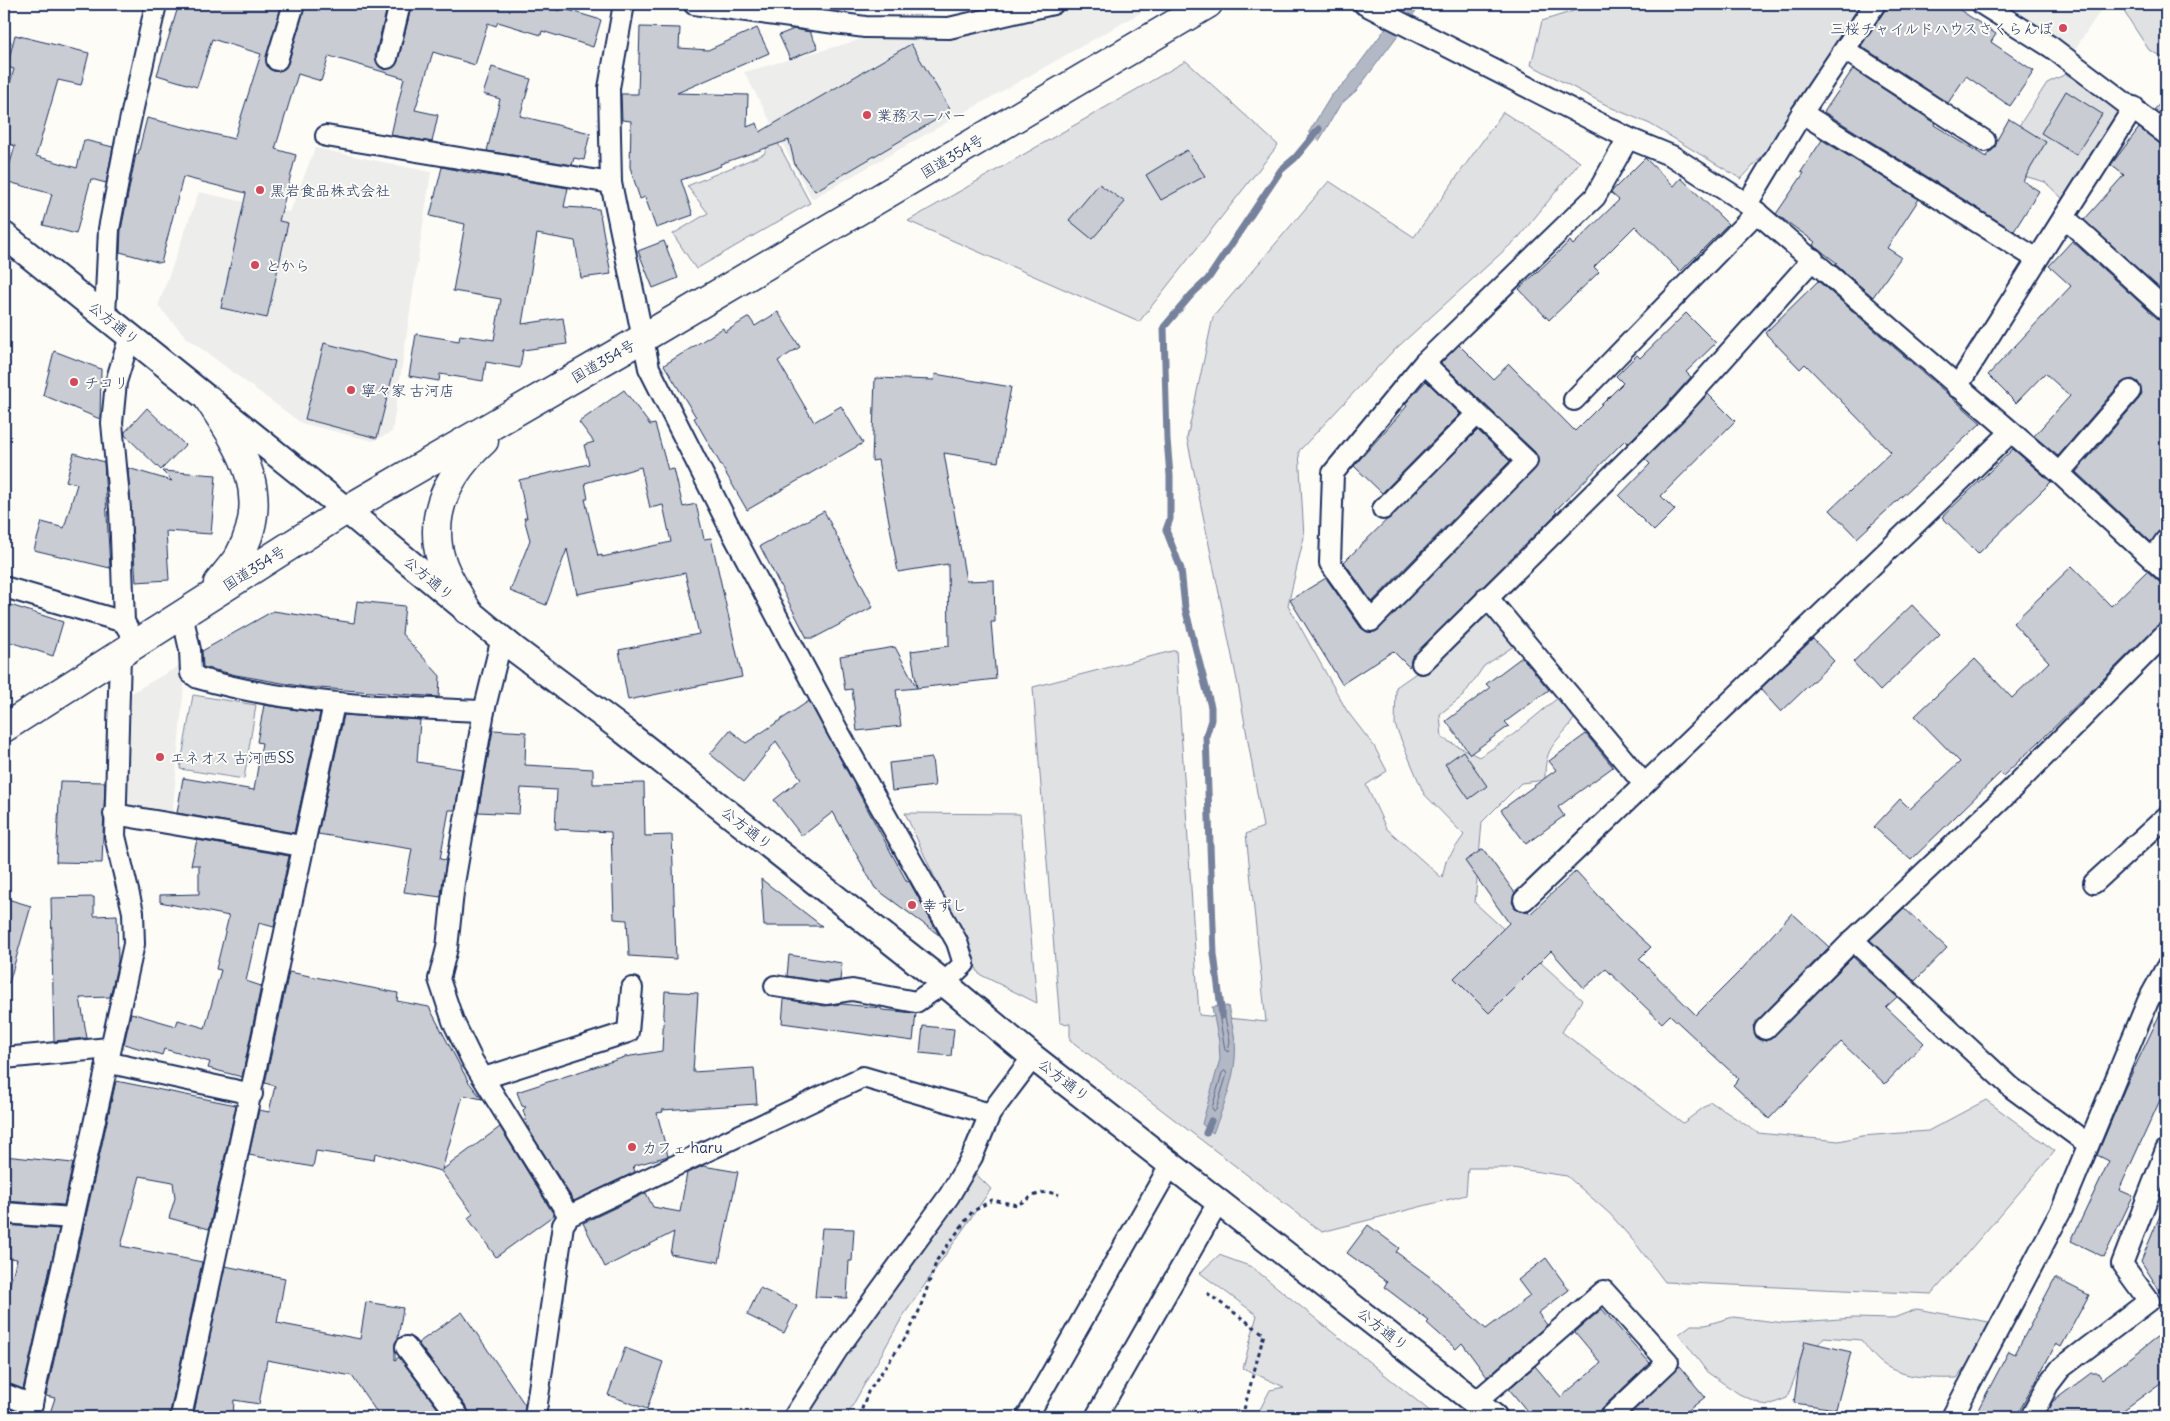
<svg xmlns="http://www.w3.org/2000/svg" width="2170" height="1421" viewBox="0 0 2170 1421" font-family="Delius,'Klee One',sans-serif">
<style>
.built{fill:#edeeec}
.green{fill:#e0e1e3;stroke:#7e88a0}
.water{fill:#b3b8c5;stroke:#76819c}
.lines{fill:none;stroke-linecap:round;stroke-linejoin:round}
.shore{stroke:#586687;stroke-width:1}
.stream{stroke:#76819c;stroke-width:7}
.building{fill:#c9ccd3;stroke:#1b2f5e;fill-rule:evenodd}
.minor-casing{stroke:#1b2f5e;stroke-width:24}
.tertiary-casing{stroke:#1b2f5e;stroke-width:29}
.trunk-casing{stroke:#1b2f5e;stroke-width:31}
.path{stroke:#1b2f5e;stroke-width:3;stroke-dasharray:4 4;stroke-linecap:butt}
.minor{stroke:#fdfcf7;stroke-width:20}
.tertiary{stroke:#fdfcf7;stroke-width:25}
.trunk{stroke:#fdfcf7;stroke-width:28}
.poi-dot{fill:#d1495b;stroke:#fdfcf7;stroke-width:2}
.labels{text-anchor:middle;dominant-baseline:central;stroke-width:4;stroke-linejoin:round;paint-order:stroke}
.poi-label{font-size:15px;fill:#1b2f5e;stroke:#fdfcf7;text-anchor:start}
.street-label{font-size:15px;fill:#1b2f5e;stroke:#fdfcf7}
</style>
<rect width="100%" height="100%" fill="#fdfcf7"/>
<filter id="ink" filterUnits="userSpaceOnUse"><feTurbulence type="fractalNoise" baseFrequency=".02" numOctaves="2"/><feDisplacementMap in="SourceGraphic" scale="10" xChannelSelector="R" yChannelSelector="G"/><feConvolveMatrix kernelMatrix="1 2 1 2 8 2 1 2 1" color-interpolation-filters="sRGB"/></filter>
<g filter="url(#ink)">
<g class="built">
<path d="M1073,4H1156L812,199L744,72L870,37L940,34Z"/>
<path d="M2000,4H2105L2073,52Z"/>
<path d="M315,148L431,172L392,432L373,441L301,423L187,338L158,306L199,192L290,212Z"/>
<path d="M186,662L172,819L115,814L126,696Z"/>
</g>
<g class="green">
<path d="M1589,4H1860L1774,143L1741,179L1650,124L1612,108L1531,65L1542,21L1589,6Z"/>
<path d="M2119,4H2166V59L2149,50Z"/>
<path d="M4,33L18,51L4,79Z"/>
<path d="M1186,61L1278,145L1139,322L908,221Z"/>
<path d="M2066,74L2123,111L2064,200L2045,182L1992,167L2047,83Z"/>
<path d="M1503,112L1580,162L1519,237L1390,354L1299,451L1304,537L1288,605L1347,711L1374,746L1387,771L1366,785L1386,828L1442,878L1446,861L1464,835L1424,794L1395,725L1396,687L1425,667L1492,612L1514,646L1484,666L1463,696L1440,714L1442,738L1479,757L1509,738L1571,687L1576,716C1559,743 1544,743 1545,780L1521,783L1482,822L1475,903L1582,1000L1562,1032L1683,1123L1711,1102L1758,1133L1839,1141L1862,1136L1928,1131L1986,1100L2055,1151L1932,1294L1665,1282L1636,1244L1610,1214L1567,1176L1512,1168H1468L1466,1195L1322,1232L1070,1040V1024L1060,1023L1033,687L1176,650L1199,1015L1266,1022L1246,834L1263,827L1239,690L1187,438L1213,317L1329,181L1414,237Z"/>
<path d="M773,134L810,203L696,269L673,234L708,213L687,186L764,154Z"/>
<path d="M193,695L256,705L244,779L180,769Z"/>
<path d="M905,813L1020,814L1037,1003L979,974Z"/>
<path d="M974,1172L991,1189L903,1316L846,1417H803Z"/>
<path d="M1219,1255L1252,1267L1437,1417H1256L1270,1390L1284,1387L1243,1368L1257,1315L1200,1273Z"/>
<path d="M1917,1309L1989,1322L1977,1352L1957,1378C1933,1379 1898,1378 1879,1361C1872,1355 1867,1347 1861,1340L1824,1337L1798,1369L1787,1398L1766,1406L1739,1394L1707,1372L1679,1334L1691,1325H1705L1733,1317L1785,1323L1854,1318L1891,1319Z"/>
</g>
<g class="water">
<path d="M1404,4H1421L1357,90L1340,105L1319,141L1309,132L1331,96L1347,80Z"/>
<path d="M1228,1006C1230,1017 1234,1030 1235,1041C1238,1072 1224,1105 1213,1133L1202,1124L1220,1059L1219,1042L1212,1007Z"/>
</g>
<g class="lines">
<g class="shore">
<path d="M1221,1011L1224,1013L1230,1041L1228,1052L1225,1050L1219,1014Z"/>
<path d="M1225,1071L1227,1074L1216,1110L1214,1111L1212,1108L1222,1073Z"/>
</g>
<g class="stream">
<path d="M1222,1016L1214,954L1206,736L1211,720V707L1185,608L1181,569L1166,530L1170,519V476L1167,439L1164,327L1192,294L1208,279L1281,170L1295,158L1319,129"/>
<path d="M1206,1133L1211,1121"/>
</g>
</g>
<g class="building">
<path d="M179,4H282L266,57L268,68L274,71H280L288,64L306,4H388L375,56L379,66L385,70L395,66L398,61L412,4H535L560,11L561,8L601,20L593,47L542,31L541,35L498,22L496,26L488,23L475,65L433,52L415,110L438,115L432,142L391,135L404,78L329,56L321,81L298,74L275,149L296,155L279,221L288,223L267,318L221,308L246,193L183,177L161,263L120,252L121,230L136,154H138L147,118L234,139L261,54L212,39L197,87L157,75Z"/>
<path d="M1889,4H1951L1996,34L1991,42L2034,71L2010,106L1966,76L1948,103L1861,46Z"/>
<path d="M640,27L680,28L679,48L708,50L757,28L769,53L677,93L748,95L747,127L757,123L760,132L911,44L951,111L815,191L795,165L789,140L720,164L721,166L681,180L693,215L656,228L645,197L640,199L630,167L631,121L622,120L621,94H638Z"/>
<path d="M794,29L810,32L818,48L790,59L779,35Z"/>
<path d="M15,35L89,53L81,85L58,80L36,156L77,168L84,140L113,147L106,183L91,179L76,234L43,225L52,194L5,181L15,146L4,142V104L14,69L7,67Z"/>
<path d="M492,67L531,79L520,116L590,133L584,160L574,158L572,165L487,151L500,99L483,94Z"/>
<path d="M1853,69L1935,123L1934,125L1986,157L1995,147L1997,140L2009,119L2046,142L2023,181L2039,191L2014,231L1824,112Z"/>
<path d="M2066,91L2102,114L2076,155L2041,133Z"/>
<path d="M2166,97V119L2154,110Z"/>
<path d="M2139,128L2159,143L2166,146V289L2164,292L2084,220L2124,175L2111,165Z"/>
<path d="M1822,140L1919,199L1887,248L1901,257L1873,297L1835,264L1837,263L1813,245L1815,242L1776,214L1804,173L1801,172Z"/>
<path d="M1187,150L1205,176L1161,200L1146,175Z"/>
<path d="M1645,158L1674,186L1681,178L1728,224L1680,272L1635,226L1594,267L1599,272L1549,320L1519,289L1570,241L1573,245L1619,200L1611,193L1613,190Z"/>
<path d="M442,167L481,175V174L568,188L564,207L599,209L611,274L581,278L575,241L537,234L522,324L563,318L567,344L523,350L520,368L486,362L483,381L440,374L439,381L409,376L416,334L459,341L460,335L494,340L501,299L453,291L465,224L430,216Z"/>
<path d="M1099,184L1125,202L1092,239L1069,220Z"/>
<path d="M664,241L678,278L653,288L638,251Z"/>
<path d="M2072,241L2158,319L2166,322V528L2160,530L2151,542L2076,472L2139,399L2142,393L2138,382L2132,379L2121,383L2058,456L2034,436L2070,396L2045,373L2016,403L1988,375L2071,286L2049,266Z"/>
<path d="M1818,281L1981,423L1857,538L1830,510L1891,452L1805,364L1800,369L1765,333Z"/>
<path d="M778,312L800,347L778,361L814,422L841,406L863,443L747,510L694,418L696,417L664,365L723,328L725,332L749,317L755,326Z"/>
<path d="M1686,313L1716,343L1686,372L1691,377L1665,406L1628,443L1625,440L1555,511L1557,513L1414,655L1409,667L1393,651L1342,684L1290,600L1326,578L1361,628L1367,632H1374L1538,464L1535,452L1441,363L1459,345L1493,379L1509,364L1575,431L1623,383L1616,376L1637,355L1640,358Z"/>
<path d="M324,343L396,362L377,438L305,419Z"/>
<path d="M54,351L101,369L100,419L43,395Z"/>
<path d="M935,374L1011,387L998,462L944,453L966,581L994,580L995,622H991L996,679L917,688L911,651L949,646L948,564L898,572L878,460L872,461L875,378L934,380Z"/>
<path d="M1426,381L1460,414L1382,493L1354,466L1407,406L1405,404Z"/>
<path d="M624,390L650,425L655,424L668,470L674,469L683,507L696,504L704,539L711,538L742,677L628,700L619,650L699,634L685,573L577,594L567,549L546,605L510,591L530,540L524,518H527L519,480L589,464L584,445L594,442L579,422ZM641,467L650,508L663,505L671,542L602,557V555L598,556L585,499H588L585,483Z"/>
<path d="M1708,394L1735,421L1661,496L1675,510L1654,531L1619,496L1650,464L1645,459Z"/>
<path d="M147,408L185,445L161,470L125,435V432Z"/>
<path d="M1478,430L1510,461L1372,602L1344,562Z"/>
<path d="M2013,449L2051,482L1978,554L1942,517Z"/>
<path d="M74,453L104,462L110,568L34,550L42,522L64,528L77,484L66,481Z"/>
<path d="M128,468L172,481L162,471L216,475L211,534L166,531L169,580L136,582Z"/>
<path d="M824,511L873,607L814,638H807L760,546Z"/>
<path d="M2072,566L2111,606L2147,571L2158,581L2166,584V621L2158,625L2039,742L2003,776L2000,773L1911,860L1874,827L1900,799L1910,809L1960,762L1915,716L1975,659L2012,698L2049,662L2013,623Z"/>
<path d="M357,601L405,606L402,634L440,676L439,697L305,687L236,675L203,667L202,651L273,611L354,623Z"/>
<path d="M4,603L63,622L53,656L4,640Z"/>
<path d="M1912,605L1940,634L1880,691L1853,662Z"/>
<path d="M1813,639L1834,661L1781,712L1760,689Z"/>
<path d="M895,647L917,688L896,690L901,726L857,731L852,689L845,690L840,656Z"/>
<path d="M1522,657L1549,690L1505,722L1509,726L1470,754L1446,721L1490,688L1486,684Z"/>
<path d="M809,701L907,882L909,881L939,935L875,888L833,812L802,836L774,800L801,779L776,741L744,782L710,754L730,730L746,743Z"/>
<path d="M264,705L320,713L294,833L177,813L183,778L254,790L262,743L257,742Z"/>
<path d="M344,715L420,720L417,762L462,769L455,810H449L440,859L446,860L441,897L404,892L412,849L318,834Z"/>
<path d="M493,730L526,732L525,765L593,769V784L644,783L645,836L672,835L676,959L629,956L627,920L614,919L611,832L555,829L557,790L521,788L519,814L478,812Z"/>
<path d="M1586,734L1613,767L1558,807L1564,816L1526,844L1501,810L1556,770L1549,761Z"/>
<path d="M1463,751L1487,786L1469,799L1445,764Z"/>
<path d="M932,758L935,786L892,791L889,763Z"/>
<path d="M60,781L105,782L102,863L56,862Z"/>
<path d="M197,840L289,856L274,927L259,923L246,981L261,986L242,1077L208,1068L210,1062L164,1049L162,1055L124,1044L131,1013L176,1026L178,1020L205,1028L221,970L216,969L229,916L160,902V895L199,894V865H191Z"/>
<path d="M1483,849L1515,893L1512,902L1515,908L1521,911H1528L1530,914L1576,871L1620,919L1651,947L1639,959L1696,1015L1742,969L1792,913L1829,947L1757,1021L1753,1026L1756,1037L1762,1041L1773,1037L1853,957L1897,997L1886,1007L1924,1043L1885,1084L1841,1042L1769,1119L1733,1085L1739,1079L1670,1015L1662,1023L1606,969L1584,988L1551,951L1489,1013L1454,978L1509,923L1465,861Z"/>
<path d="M761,879L822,926H764Z"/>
<path d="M94,897V916L117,915L118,961L110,997L80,998L87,1038L54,1041L51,898Z"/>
<path d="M4,898L31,906L9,983L4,982Z"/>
<path d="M1904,908L1947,948L1915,981L1870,940Z"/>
<path d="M789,955L842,963L840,980L827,982L787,976Z"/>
<path d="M289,972L398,993L397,1001L429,1007L468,1081L482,1099L463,1095L442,1170L500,1127L554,1215L496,1257L468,1218L473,1214L441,1171L375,1153L374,1160L316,1151L313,1167L249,1155L259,1110L269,1112L275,1086L265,1083Z"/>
<path d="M665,991L698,993L693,1072L754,1068L757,1104L662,1110L663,1112L657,1113L668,1156L633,1166L635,1172L574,1201L529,1130L523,1110L526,1107L522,1106L517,1092L625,1057L662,1051Z"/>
<path d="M784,999L825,1006L842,1004L881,1008L882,1010L916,1013L913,1041L782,1023Z"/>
<path d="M2166,1001V1087L2119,1190L2133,1196L2104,1257L2071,1241L2109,1161L2097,1155L2125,1088Z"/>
<path d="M923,1026L954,1029L951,1056L920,1053Z"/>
<path d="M116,1081L236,1105L209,1229L169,1218L175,1198L173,1182L140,1176L121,1246L202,1262L169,1417H67L50,1413L55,1398L46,1396Z"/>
<path d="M4,1156L73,1163L64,1205L4,1201Z"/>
<path d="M703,1166L738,1172L719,1262L670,1254L674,1232L605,1267L583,1223L646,1193L653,1207L680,1212L687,1173Z"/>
<path d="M2166,1201V1301L2141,1261Z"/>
<path d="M4,1225L59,1229L23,1389L4,1382V1305L17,1259L4,1257Z"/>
<path d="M1368,1225L1399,1248L1396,1252L1430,1277L1486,1329L1530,1296L1518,1280L1546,1258L1569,1290L1538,1313L1547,1325L1487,1377L1462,1343L1456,1349L1427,1323L1429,1321L1384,1287L1387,1282L1347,1253Z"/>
<path d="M822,1228L854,1229L852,1261H849L847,1298L815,1297Z"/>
<path d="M225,1266L285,1278L277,1323L360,1339L366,1302L403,1308L398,1338L395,1343V1360L399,1357L444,1417H380L352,1376L267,1360L259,1404L234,1400L233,1417H193Z"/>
<path d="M2055,1278L2089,1295L2061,1347L2056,1344L2016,1417H1974L2009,1351L2015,1354Z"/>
<path d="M760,1288L797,1306L784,1333L747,1315Z"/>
<path d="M1602,1309L1650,1363L1602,1408L1598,1417H1532L1509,1389L1535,1366L1561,1397L1601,1363L1575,1332Z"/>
<path d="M462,1312L525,1405L523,1417H471L468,1410L418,1343Z"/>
<path d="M2166,1331V1379L2114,1417H2044L2052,1402L2091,1373H2098L2102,1379Z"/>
<path d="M1805,1341L1851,1352L1836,1409L1794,1403L1799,1366Z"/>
<path d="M625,1348L663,1362L647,1409L608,1395Z"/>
<path d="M1679,1366L1705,1397L1680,1417H1627Z"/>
</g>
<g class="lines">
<defs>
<g id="minor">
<path d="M624,4L609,88L611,183L649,368L732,532L838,731L957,942L964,964L944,983L916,1002L852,990L827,994L775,986"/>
<path d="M694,4L865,27L949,28L1053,4"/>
<path d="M1364,4L1628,138L1672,156L1747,204L2059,473L2166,572"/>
<path d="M1982,4L2051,47L2166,134"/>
<path d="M1845,50L1985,141"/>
<path d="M387,58L400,4"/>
<path d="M277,60L294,4"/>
<path d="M2134,107L2064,217L2166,310"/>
<path d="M1802,113L2037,259"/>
<path d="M326,136L611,183"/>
<path d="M1747,204L1802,113L1875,4"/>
<path d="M105,316L109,229L127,135L156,4"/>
<path d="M130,336L116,382L112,423L120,509L124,622L136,643"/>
<path d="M1424,363L1527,461L1371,621L1330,563L1333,473L1424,363L1595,197L1628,138"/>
<path d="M1957,387L2064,217"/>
<path d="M1574,400L1757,212"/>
<path d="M2059,473L2130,391"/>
<path d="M1383,509L1477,414"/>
<path d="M2153,559L2166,540"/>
<path d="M4,587L124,622"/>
<path d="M1487,597L1644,784"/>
<path d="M182,614L190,650L191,673L198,678C291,705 387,707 484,711"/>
<path d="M502,638L484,711L454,883L447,948L439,979L453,1021L472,1060L569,1216"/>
<path d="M1422,663L1674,414L1813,259"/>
<path d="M114,814L302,846"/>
<path d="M2094,883L2166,817"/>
<path d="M1524,900L2010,433"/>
<path d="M1765,1029L1853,940"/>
<path d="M4,1058L109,1048"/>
<path d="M106,1062L252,1094"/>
<path d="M484,1078L628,1032L632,988"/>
<path d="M2088,1144L2012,1088L1853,940L2000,801L2166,633"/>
<path d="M4,1213L73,1218"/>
<path d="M406,1347L459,1417"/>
<path d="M4,1394L32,1405"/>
<path d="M1476,1402L1604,1291L1668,1362L1610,1417"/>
<path d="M29,1417L134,944L133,912L115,836L120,655"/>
<path d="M181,1417L334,704"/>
<path d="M535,1417L563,1225L569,1216L863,1077L990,1114"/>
<path d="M794,1417L837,1350L949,1196L972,1157L990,1114L1033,1057"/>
<path d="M1027,1417L1171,1164"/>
<path d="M1096,1417L1219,1201"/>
<path d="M1952,1417L2062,1209L2148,1001L2166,968"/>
<path d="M2031,1417L2048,1385L2061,1368L2149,1301L2122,1264L2166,1150"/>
</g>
<path id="tertiary" d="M4,235L346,510L513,648L624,731L944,983L1033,1057L1494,1417"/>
<g id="trunk">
<path d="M209,400C242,450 273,495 239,556C233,565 225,574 218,583"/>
<path d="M467,610C456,590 441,569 438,546C432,504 454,468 484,441"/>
<path d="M4,728L346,510L643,338L1208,4"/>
</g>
</defs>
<use href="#minor" class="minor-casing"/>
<use href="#tertiary" class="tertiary-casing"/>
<use href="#trunk" class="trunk-casing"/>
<g class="path">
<path d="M1207,1293L1264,1334L1242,1417"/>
<path d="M859,1417L868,1392L908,1334L919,1311L937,1260L972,1212L992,1200L1017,1205C1032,1197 1042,1188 1059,1195"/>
</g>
<use href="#minor" class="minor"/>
<use href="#tertiary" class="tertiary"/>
<use href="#trunk" class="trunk"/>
</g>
</g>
<g class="poi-dot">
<circle cx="2063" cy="28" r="5"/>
<circle cx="867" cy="115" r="5"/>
<circle cx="260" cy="190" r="5"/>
<circle cx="255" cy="265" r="5"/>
<circle cx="74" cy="382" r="5"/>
<circle cx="351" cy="390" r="5"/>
<circle cx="160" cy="757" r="5"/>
<circle cx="912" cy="905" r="5"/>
<circle cx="632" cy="1147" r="5"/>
</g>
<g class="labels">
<g class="poi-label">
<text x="2053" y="28" text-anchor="end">三桜チャイルドハウスさくらんぼ</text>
<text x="877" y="115">業務スーパー</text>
<text x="270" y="190">黒岩食品株式会社</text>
<text x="265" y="265">とから</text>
<text x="84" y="382">チコリ</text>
<text x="361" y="390">寧々家 古河店</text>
<text x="170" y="757">エネオス 古河西SS</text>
<text x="922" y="905">幸ずし</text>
<text x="642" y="1147">カフェ haru</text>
</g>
<g class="street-label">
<text transform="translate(952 156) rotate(-31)">国道354号</text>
<text transform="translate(114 323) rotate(39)">公方通り</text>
<text transform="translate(603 361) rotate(-30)">国道354号</text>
<text transform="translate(254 568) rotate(-32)">国道354号</text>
<text transform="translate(429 578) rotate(40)">公方通り</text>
<text transform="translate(747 828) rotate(38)">公方通り</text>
<text transform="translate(1064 1080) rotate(38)">公方通り</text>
<text transform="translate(1383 1329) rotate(38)">公方通り</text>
</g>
</g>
<rect width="2170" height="1421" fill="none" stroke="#fdfcf7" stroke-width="20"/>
<rect x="10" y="10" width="2150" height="1401" fill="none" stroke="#1b2f5e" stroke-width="2" filter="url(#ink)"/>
</svg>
